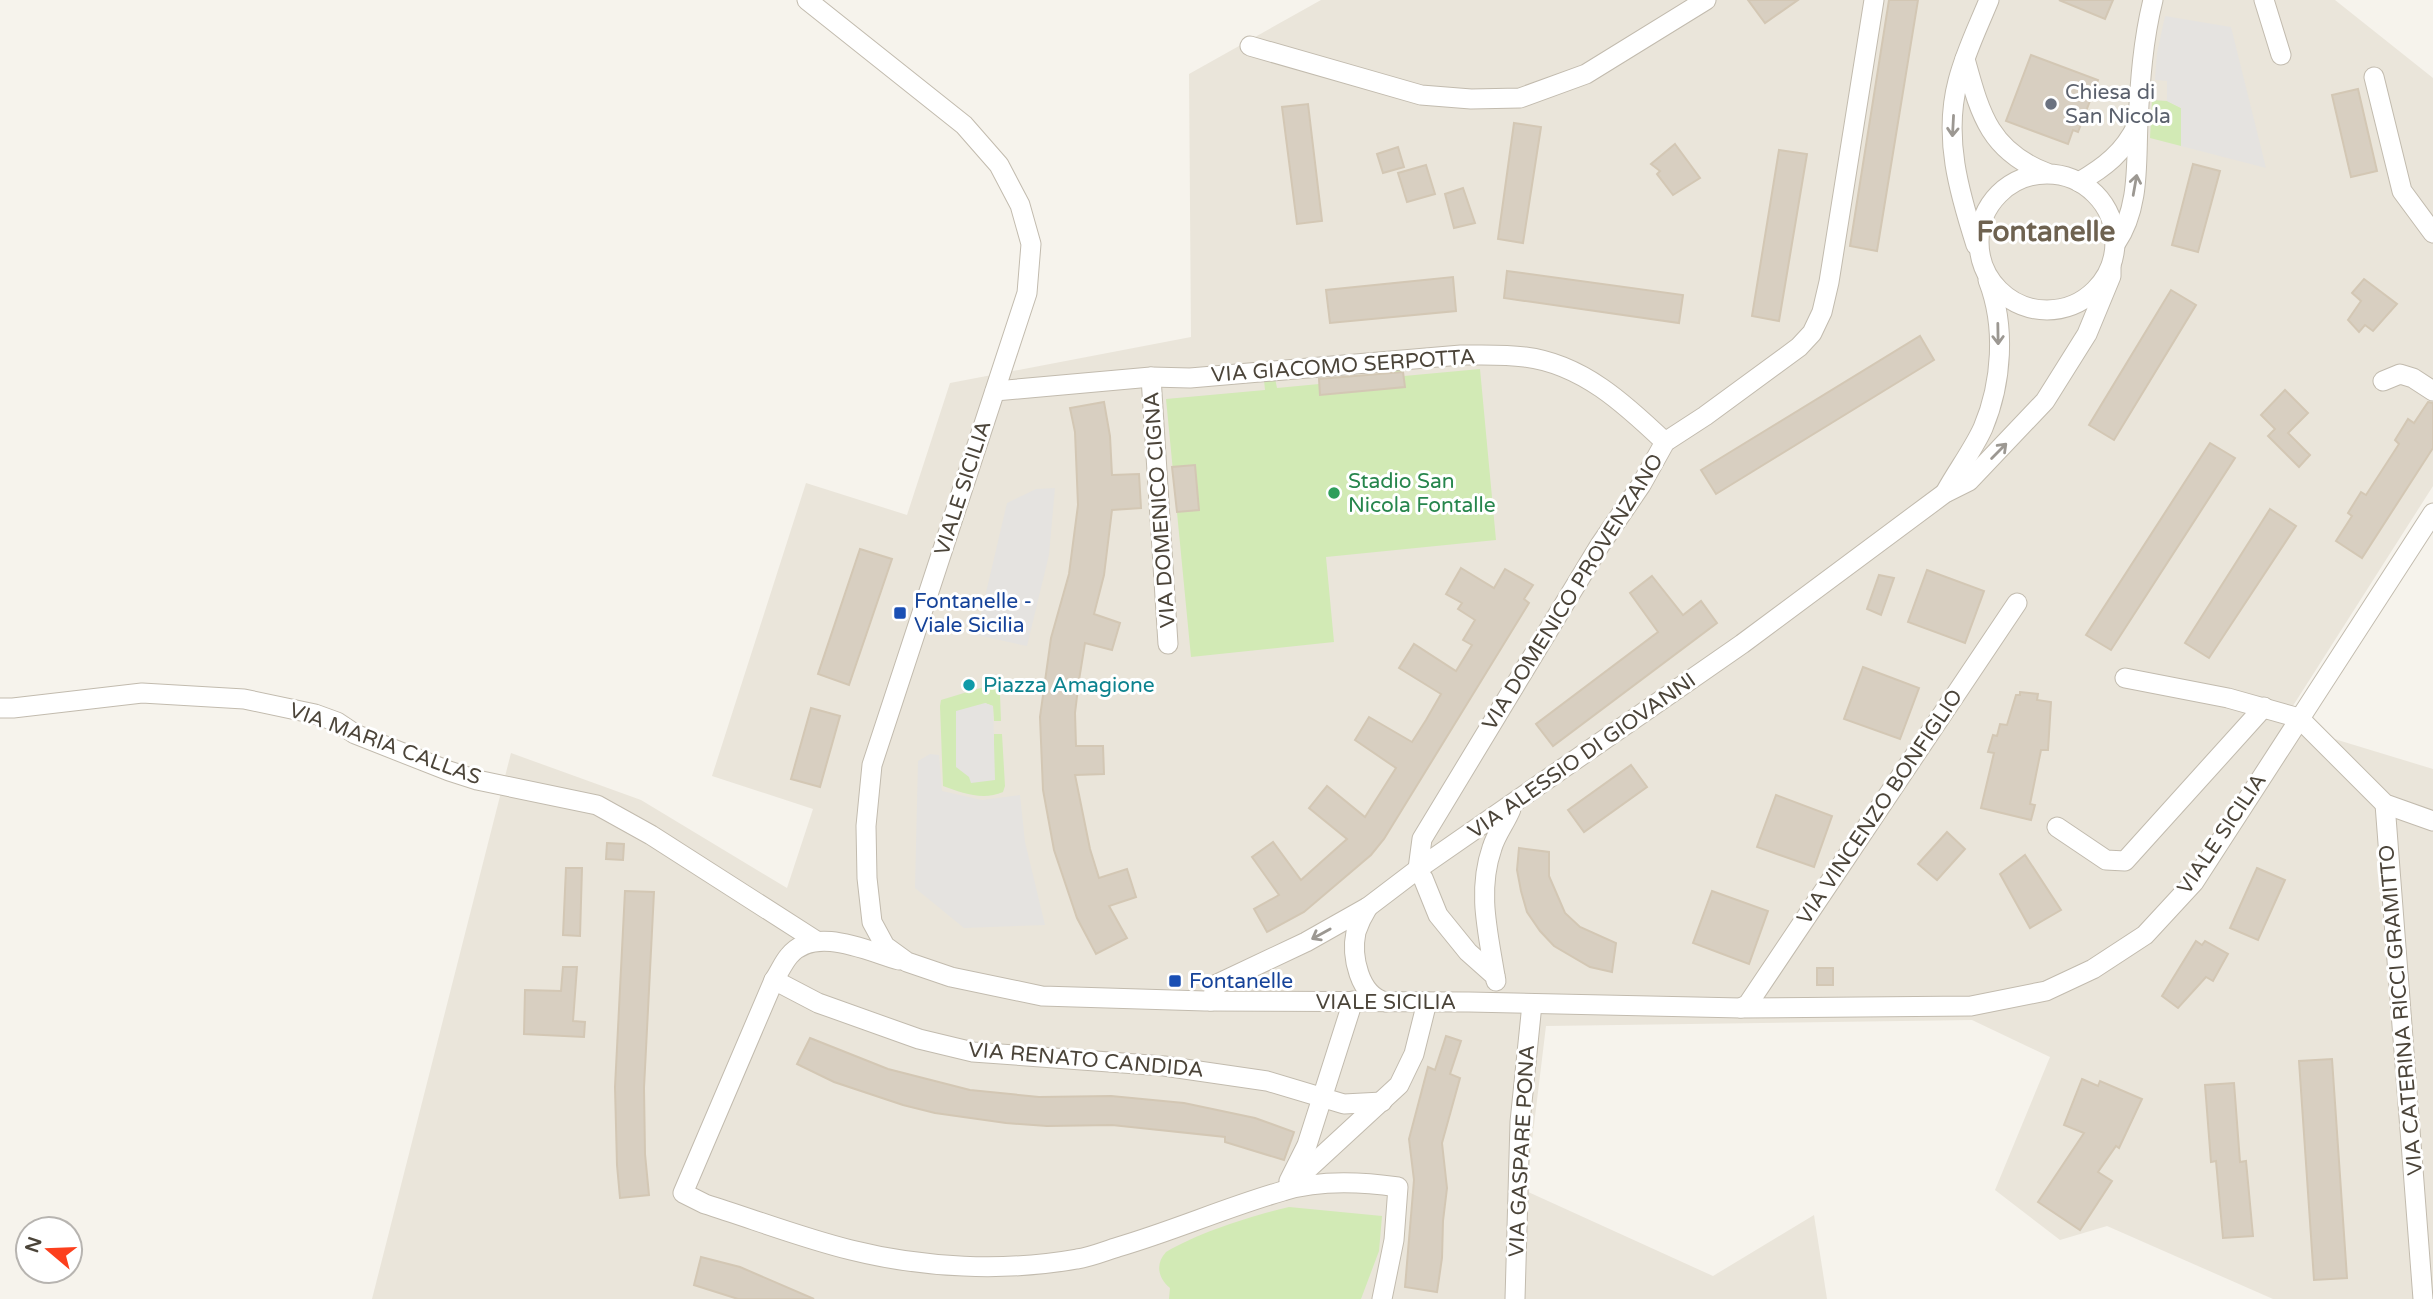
<svg xmlns="http://www.w3.org/2000/svg" width="2433" height="1299" viewBox="0 0 2433 1299" font-family="'Varela Round',sans-serif">
<style>
.residential{fill:#eae5da}
.green{fill:#d2eab5}
.parking{fill:#e5e3e0}
.building{fill:#d8cfc1;stroke:#d3c7b4;stroke-width:2}
.lines{fill:none;stroke-linecap:round;stroke-linejoin:round}
.minor-casing{stroke:#c2bbae;stroke-width:21}
.minor{stroke:#fff;stroke-width:19}
.oneway{stroke:#9c9892}
.worship-dot{fill:#6b7280;stroke:#fff;stroke-width:2.5}
.leisure-dot{fill:#2e9e5b;stroke:#fff;stroke-width:2.5}
.transit-dot{fill:#1a4fb4;stroke:#fff;stroke-width:2.5}
.culture-dot{fill:#0f9aa8;stroke:#fff;stroke-width:2.5}
.labels{text-anchor:middle;dominant-baseline:central;stroke-width:6;stroke-linejoin:round;paint-order:stroke}
.worship-label{font-size:21px;fill:#5b616d;stroke:#fff;text-anchor:start}
.street-label{font-size:21px;fill:#4b4439;stroke:#fff}
.leisure-label{font-size:21px;fill:#27864d;stroke:#fff;text-anchor:start}
.transit-label{font-size:21px;fill:#164399;stroke:#fff;text-anchor:start}
.culture-label{font-size:21px;fill:#0d838f;stroke:#fff;text-anchor:start}
.district-label{font-size:28px;font-weight:bold;fill:#6e6250;stroke:#fff}
</style>
<rect width="100%" height="100%" fill="#f6f3ec"/>
<path class="residential" d="M1321,0H2335L2433,78V486L2282,723L2433,769V1299H2273L2107,1226L2060,1240L1995,1190L2050,1057L1972,1020L1546,1026L1526,1191L1713,1276L1814,1215L1827,1299H372L511,753L641,800L787,888L813,809L712,776L806,483L907,515L950,383L1191,337L1189,74Z"/>
<g class="green">
<path d="M2152,100L2167,101L2181,108V146L2150,138Z"/>
<path d="M1402,366L1404,376L1480,369L1496,540L1326,557L1334,642L1191,657L1166,399L1265,390L1264,380L1275,378L1277,388L1393,377L1391,367Z"/>
<path d="M987,686L996,687L1000,694L1001,721H994L993,706L985,703L994,780V734H1002L1005,786L1003,792C983,801 962,793 943,786L940,706L941,700Z"/>
<path d="M1289,1207L1382,1216L1379,1251L1361,1299H1169L1170,1288C1158,1278 1155,1264 1166,1252C1200,1232 1251,1216 1289,1207Z"/>
</g>
<g class="parking">
<path d="M2165,16L2231,27L2266,168L2181,146V108L2167,101V81L2155,80L2157,53Z"/>
<path d="M1055,488L1049,555L1027,646L976,635L1007,503L1036,489Z"/>
<path d="M985,703L993,706L995,780L971,783L969,777L956,767V711Z"/>
<path d="M930,754L939,755L942,791L982,800L1020,795L1025,842L1045,925L964,928L915,888L918,761Z"/>
</g>
<g class="building">
<path d="M1748,0H1798L1765,23Z"/>
<path d="M1889,0H1918L1877,251L1850,246Z"/>
<path d="M2059,0H2113L2105,19Z"/>
<path d="M2031,55L2098,80L2078,132L2073,130L2068,144L2006,121Z"/>
<path d="M2358,89L2377,171L2351,177L2332,95Z"/>
<path d="M1308,104L1322,221L1297,224L1282,107Z"/>
<path d="M1514,123L1541,127L1523,243L1498,239Z"/>
<path d="M1675,144L1700,178L1673,195L1657,174L1660,171L1651,164Z"/>
<path d="M1398,147L1404,167L1383,173L1377,154Z"/>
<path d="M1779,150L1807,154L1779,321L1752,316Z"/>
<path d="M2193,164L2220,171L2198,252L2172,245Z"/>
<path d="M1426,165L1435,194L1407,202L1398,173Z"/>
<path d="M1463,188L1475,223L1454,228L1445,194Z"/>
<path d="M1507,271L1683,295L1679,323L1504,298Z"/>
<path d="M1453,277L1456,311L1330,323L1326,290Z"/>
<path d="M2364,279L2397,304L2373,331L2365,325L2359,332L2348,320L2361,301L2352,293Z"/>
<path d="M2171,290L2196,305L2114,440L2089,425Z"/>
<path d="M1920,336L1934,360L1716,494L1701,470Z"/>
<path d="M1403,372L1405,387L1320,395L1319,379Z"/>
<path d="M2285,390L2308,413L2288,433L2310,455L2299,467L2268,436L2275,429L2261,415Z"/>
<path d="M1104,402L1110,436L1112,475L1139,474L1141,508L1112,510L1104,575L1094,614L1120,623L1112,650L1085,643L1079,680L1075,713L1076,746H1103L1104,774L1075,775L1090,849L1099,878L1127,869L1136,897L1109,906L1127,938L1096,954L1077,918L1054,850L1043,790L1040,717L1051,638L1069,574L1078,505L1075,432L1070,408Z"/>
<path d="M2428,402L2433,403V448L2362,558L2336,541L2352,516L2348,513L2361,492L2366,495L2399,444L2395,440L2408,419L2414,423Z"/>
<path d="M2210,443L2235,458L2111,650L2086,635Z"/>
<path d="M1195,465L1199,510L1177,512L1172,467Z"/>
<path d="M2270,509L2296,526L2209,658L2185,643Z"/>
<path d="M860,549L892,559L849,685L818,674Z"/>
<path d="M1461,568L1494,588L1505,569L1533,585L1524,599L1529,603L1384,839L1371,855L1304,912L1267,932L1254,909L1279,895L1252,857L1273,842L1301,880L1347,839L1309,808L1327,786L1365,817L1396,768L1355,740L1369,717L1412,742L1426,720L1441,694L1399,668L1414,644L1456,671L1472,645L1463,640L1475,620L1458,609L1462,603L1446,594Z"/>
<path d="M1927,570L1984,591L1965,643L1908,622Z"/>
<path d="M1879,575L1894,578L1881,615L1867,609Z"/>
<path d="M1652,576L1683,615L1701,601L1717,623L1553,746L1536,724L1658,632L1630,593Z"/>
<path d="M1863,667L1919,688L1900,739L1844,719Z"/>
<path d="M2020,692L2038,694L2037,700L2051,702L2048,750H2041L2030,804L2035,805L2031,820L1981,808L1994,753L1988,752L1993,735L1997,736L2000,724L2007,725L2016,695H2020Z"/>
<path d="M811,708L840,716L820,787L791,779Z"/>
<path d="M1631,765L1647,787L1584,832L1568,810Z"/>
<path d="M1776,795L1832,816L1814,867L1757,847Z"/>
<path d="M1947,832L1965,849L1937,880L1918,864Z"/>
<path d="M607,843L624,844L623,860L606,859Z"/>
<path d="M1519,848L1549,852V876L1565,913L1580,927L1616,943L1612,972L1590,967L1554,946L1540,931L1527,912L1521,891L1517,870Z"/>
<path d="M2025,855L2061,910L2030,928L2000,874Z"/>
<path d="M566,868H582L580,936L563,935Z"/>
<path d="M2257,868L2285,880L2258,940L2230,928Z"/>
<path d="M625,891L654,892L644,1088L645,1154L649,1195L620,1198L617,1165L615,1087Z"/>
<path d="M1712,891L1768,911L1749,964L1693,943Z"/>
<path d="M2196,941L2202,945L2205,941L2228,954L2213,981L2206,977L2178,1008L2162,996Z"/>
<path d="M563,967H577L573,1021L585,1022L584,1037L524,1034L525,990L561,991Z"/>
<rect x="1817" y="968" width="16" height="17"/>
<path d="M1446,1036L1461,1041L1450,1074L1460,1078L1442,1143L1447,1188L1443,1221L1442,1258L1437,1292L1405,1287L1414,1180L1409,1139L1428,1067L1435,1070Z"/>
<path d="M810,1038L888,1069L970,1090L1039,1097L1111,1096L1184,1103L1255,1118L1294,1132L1284,1160L1225,1142V1137L1112,1125L1047,1126L1006,1123L935,1113L903,1105L834,1082L797,1064Z"/>
<path d="M2332,1059L2347,1278L2314,1280L2299,1061Z"/>
<path d="M2082,1079L2098,1086L2100,1081L2142,1099L2119,1148L2116,1146L2098,1172L2112,1181L2080,1230L2038,1202L2084,1133L2064,1125Z"/>
<path d="M2234,1083L2240,1162L2246,1161L2253,1236L2223,1238L2216,1161L2211,1162L2205,1085Z"/>
<path d="M701,1257L740,1267L814,1299H738L694,1285Z"/>
</g>
<g class="lines">
<defs>
<g id="minor">
<path d="M807,0L964,125L999,165L1020,205L1031,244L1027,293L872,765L866,826L867,878L872,922L885,946L907,962L951,977L1042,996L1205,1001L1469,1002L1741,1008L1971,1006L2046,991L2093,969L2145,935L2194,882L2433,513"/>
<path d="M2264,0L2281,55"/>
<path d="M1250,46L1421,95L1471,99L1520,98L1586,74L1706,0"/>
<path d="M1965,59C1980,113 1989,151 2047,173"/>
<path d="M2374,77L2402,191L2433,233"/>
<circle cx="2047" cy="242" r="68"/>
<path d="M2079,182C2105,167 2124,152 2137,125"/>
<path d="M2116,243C2140,208 2136,163 2138,123C2140,82 2143,40 2153,0"/>
<path d="M1976,245C1959,192 1943,137 1958,81C1965,53 1978,27 1989,0"/>
<path d="M1151,377L1168,644"/>
<path d="M2383,381L2400,374L2413,378L2433,391"/>
<path d="M995,391L1151,377L1190,378L1461,355C1482,355 1504,354 1525,357C1582,364 1625,404 1665,442"/>
<path d="M1945,493C1957,471 1973,450 1983,428C2002,383 2006,326 1988,280"/>
<path d="M2125,678L2228,698L2299,718L2385,804L2433,821"/>
<path d="M0,708H13L142,693L244,699L315,714L337,722L355,734L449,771L477,780L597,805L651,835L815,940"/>
<path d="M2385,804L2423,1299"/>
<path d="M2057,827L2106,860L2125,861L2264,707"/>
<path d="M1418,869L1422,839L1600,545L1641,485L1665,442L1705,416L1799,347L1812,333L1822,312L1829,282L1874,0"/>
<path d="M1423,878L1438,915L1468,952L1495,976L1496,981"/>
<path d="M1368,907C1363,915 1359,923 1356,932C1351,956 1359,996 1386,1002"/>
<path d="M899,960C867,951 814,925 789,956C783,963 779,973 774,980L683,1193L705,1204C753,1219 802,1238 851,1250C923,1268 1004,1272 1077,1259C1091,1257 1105,1251 1118,1247C1173,1231 1227,1207 1283,1191C1318,1180 1363,1182 1398,1187L1394,1240L1382,1299"/>
<path d="M1495,976C1488,932 1477,891 1492,848C1496,834 1506,822 1511,809"/>
<path d="M774,980L818,1003L919,1039L973,1052L1164,1066L1267,1081L1344,1104L1382,1102"/>
<path d="M1211,1001L1217,984L1306,942L1368,907L1418,869L1742,644L1945,493L1969,481L2045,401L2087,334L2111,276V266"/>
<path d="M1741,1008L1748,1004L2017,603"/>
<path d="M1289,1181L1307,1145L1353,1001"/>
<path d="M1285,1190L1399,1085L1414,1054L1427,1002"/>
<path d="M1515,1299L1520,1122L1532,1004"/>
</g>
</defs>
<use href="#minor" class="minor-casing"/>
<use href="#minor" class="minor"/>
</g>
<defs><path id="oneway-shaft" d="M-6 0H5M1.5-3L5.5 0L1.5 3" fill="none" stroke-width="1.6" stroke-linecap="round" stroke-linejoin="round" transform="scale(1.75)"/></defs>
<g class="oneway">
<use href="#oneway-shaft" transform="translate(1953 126) rotate(93)"/>
<use href="#oneway-shaft" transform="translate(2135 185) rotate(-80)"/>
<use href="#oneway-shaft" transform="translate(1998 334) rotate(89)"/>
<use href="#oneway-shaft" transform="translate(1999 451) rotate(-45)"/>
<use href="#oneway-shaft" transform="translate(1321 934) rotate(151)"/>
</g>
<circle class="worship-dot" cx="2051" cy="104" r="7"/>
<circle class="leisure-dot" cx="1334" cy="493" r="7"/>
<g class="transit-dot">
<rect x="893" y="606" width="14" height="14" rx="3.5"/>
<rect x="1168" y="974" width="14" height="14" rx="3.5"/>
</g>
<circle class="culture-dot" cx="969" cy="685" r="7"/>
<g class="labels">
<g class="worship-label">
<text x="2065" y="92">Chiesa di<tspan x="2065" dy="24">San Nicola</tspan></text>
</g>
<g class="street-label">
<text transform="translate(1343 366) rotate(-4)">VIA GIACOMO SERPOTTA</text>
<text transform="translate(963 488) rotate(-72)">VIALE SICILIA</text>
<text transform="translate(1160 510) rotate(-94)">VIA DOMENICO CIGNA</text>
<text transform="translate(1573 592) rotate(-58)">VIA DOMENICO PROVENZANO</text>
<text transform="translate(385 744) rotate(20)">VIA MARIA CALLAS</text>
<text transform="translate(1582 756) rotate(-35)">VIA ALESSIO DI GIOVANNI</text>
<text transform="translate(1880 807) rotate(-56)">VIA VINCENZO BONFIGLIO</text>
<text transform="translate(2222 834) rotate(-56)">VIALE SICILIA</text>
<text x="1386" y="1002">VIALE SICILIA</text>
<text transform="translate(2401 1010) rotate(-95)">VIA CATERINA RICCI GRAMITTO</text>
<text transform="translate(1086 1060) rotate(5)">VIA RENATO CANDIDA</text>
<text transform="translate(1522 1151) rotate(-87)">VIA GASPARE PONA</text>
</g>
<g class="leisure-label">
<text x="1348" y="481">Stadio San<tspan x="1348" dy="24">Nicola Fontalle</tspan></text>
</g>
<g class="transit-label">
<text x="914" y="601">Fontanelle -<tspan x="914" dy="24">Viale Sicilia</tspan></text>
<text x="1189" y="981">Fontanelle</text>
</g>
<g class="culture-label">
<text x="983" y="685">Piazza Amagione</text>
</g>
<g class="district-label">
<text x="2046" y="232">Fontanelle</text>
</g>
</g>
<g transform="translate(49 1250) rotate(289)"><circle r="33" fill="#ffffff" stroke="#b7b4b0" stroke-width="2"/>
<path d="M0-5L12 26L0 18L-12 26Z" fill="#fc3f1d"/>
<text y="-10" font-size="19" font-weight="bold" text-anchor="middle" fill="#4b4439">N</text>
</g>
</svg>
